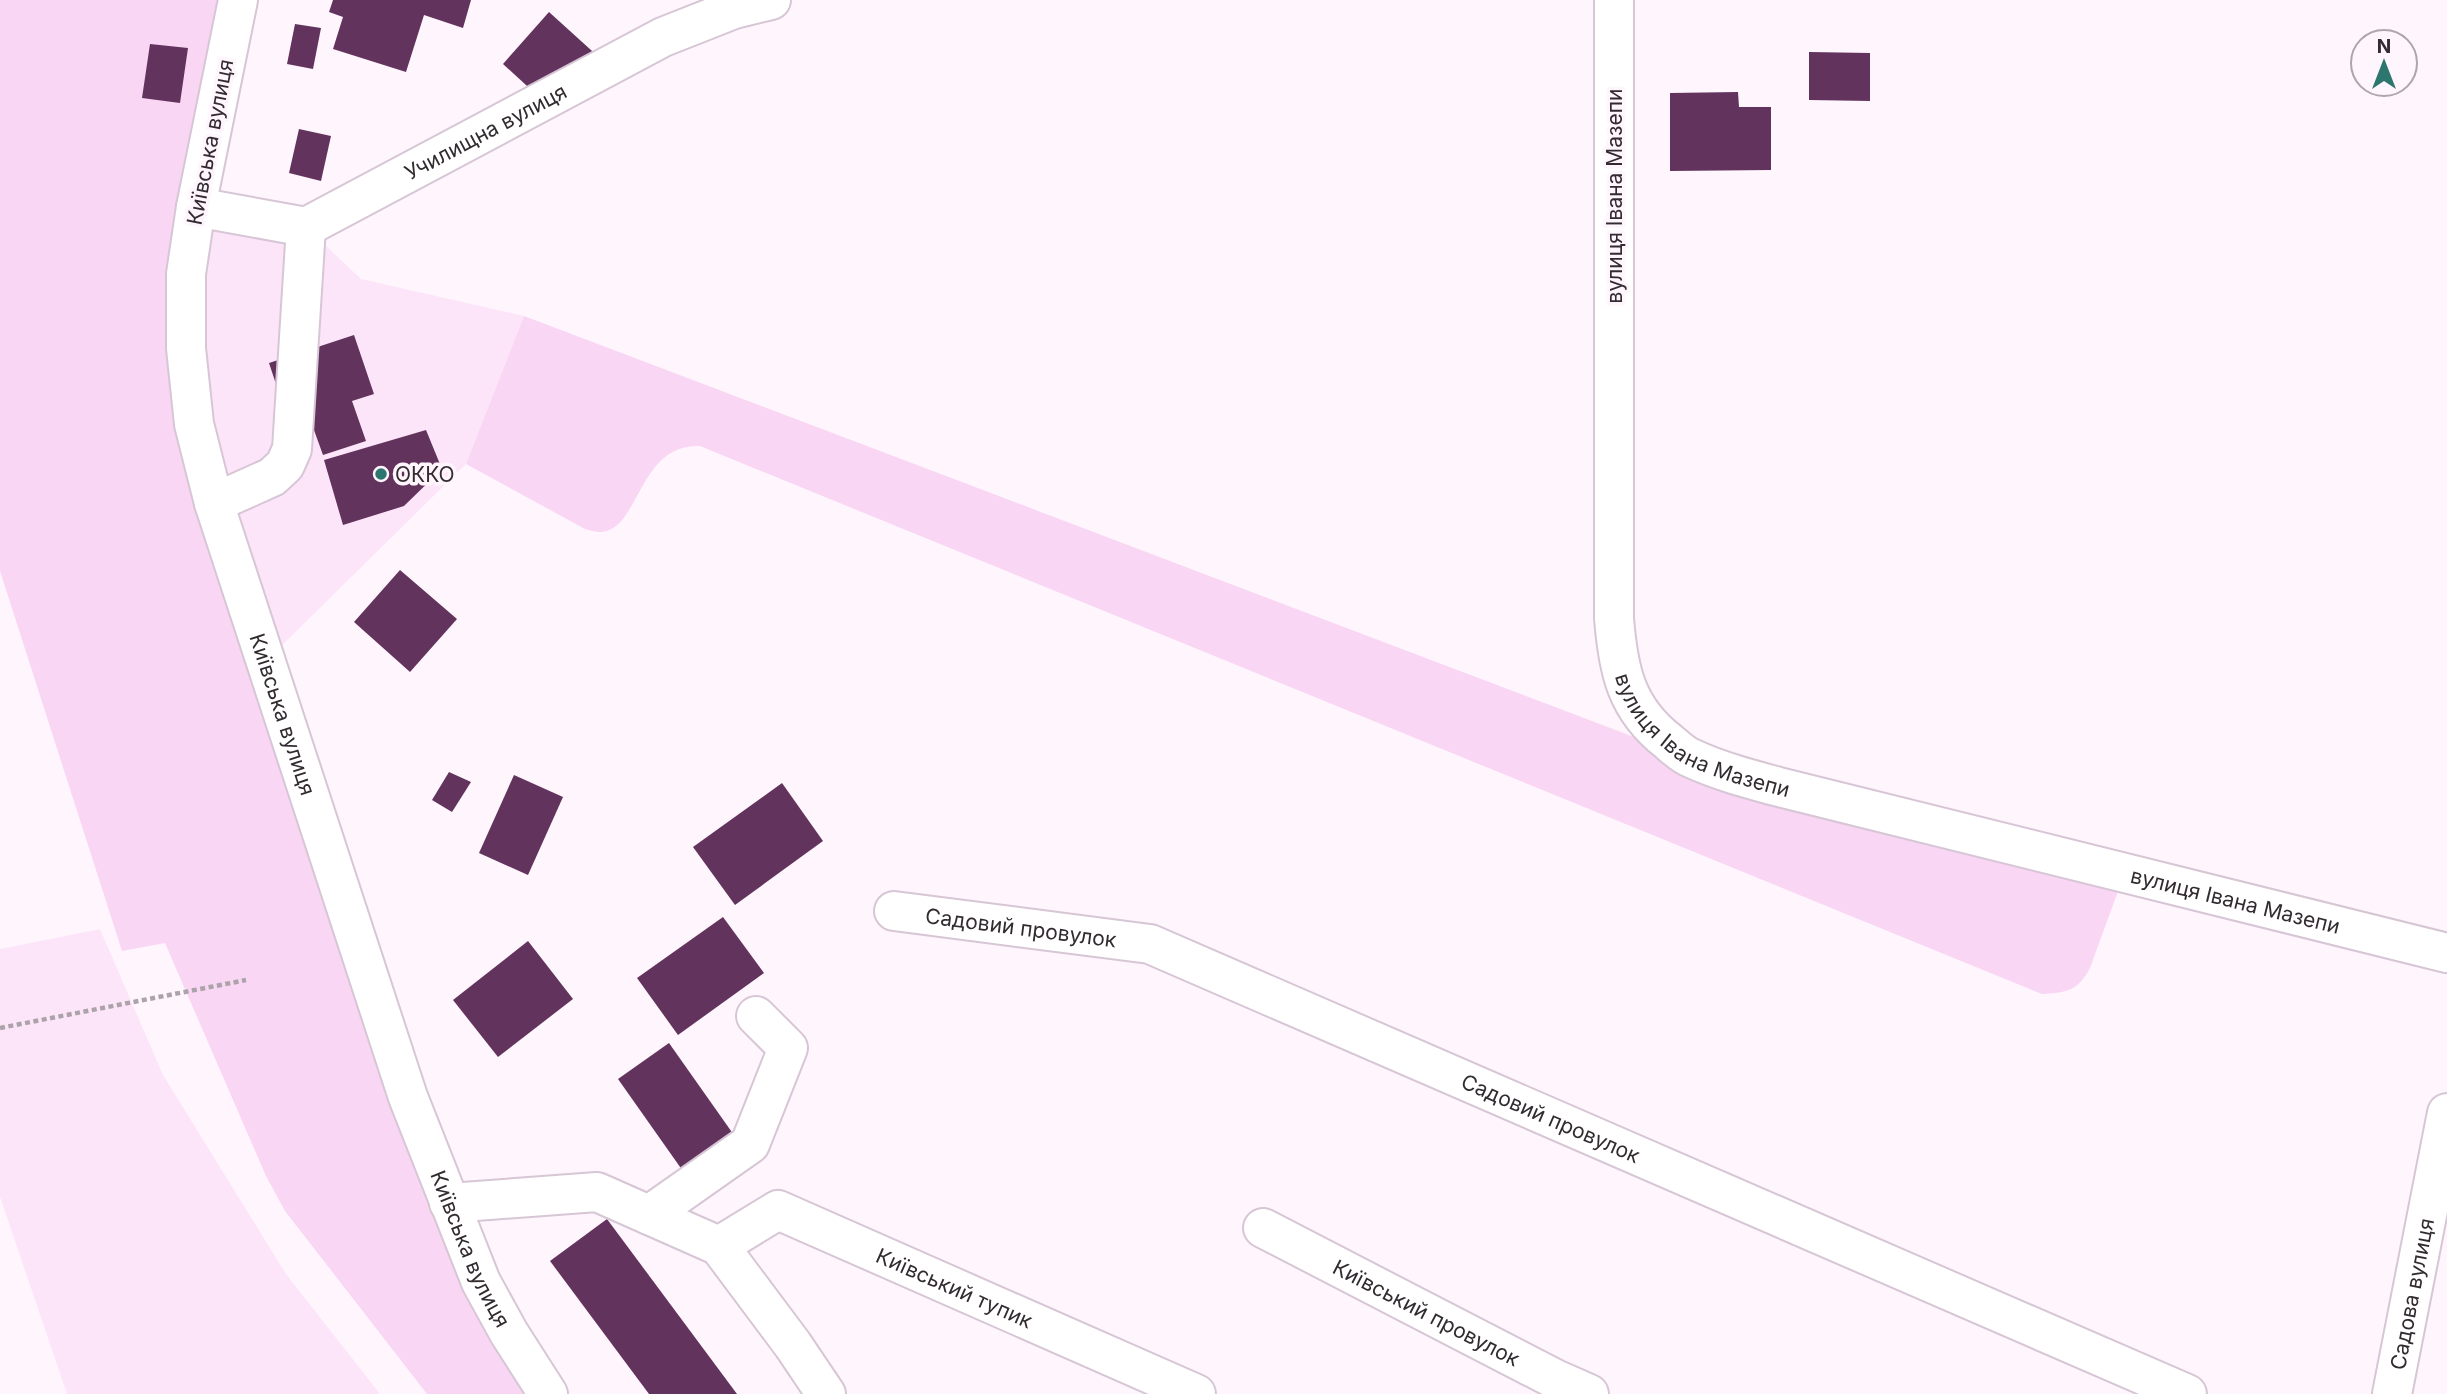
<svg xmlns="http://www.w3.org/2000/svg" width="2447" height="1394" viewBox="0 0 2447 1394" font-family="Inter,sans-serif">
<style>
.built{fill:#fde5f9}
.green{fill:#f9d6f4}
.building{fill:#62335d}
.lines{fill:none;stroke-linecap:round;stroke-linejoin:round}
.minor-casing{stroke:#d7c6d5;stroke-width:42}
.path{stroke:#aba3a9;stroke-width:4.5;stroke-dasharray:5 3.5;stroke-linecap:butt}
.minor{stroke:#fff;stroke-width:38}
.poi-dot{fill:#2d7670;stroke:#fff5fd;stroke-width:2.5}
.labels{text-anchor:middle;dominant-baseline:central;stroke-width:7;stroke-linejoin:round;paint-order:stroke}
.street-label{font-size:21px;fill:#322c31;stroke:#fff5fd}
.poi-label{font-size:21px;fill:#322c31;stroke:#fff5fd;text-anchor:start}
</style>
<rect width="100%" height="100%" fill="#fff5fd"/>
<g class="built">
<path d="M196,207L306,227L361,279L524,316L466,464L266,661L214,503Z"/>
<path d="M100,929L163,1075L286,1274L380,1394H67L0,1197V949Z"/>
</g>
<g class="green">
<path d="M0,0H238L186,348L408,1097L548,1394H427L285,1211L266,1176L165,943L122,951L0,571Z"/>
<path d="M524,316L1729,773L2125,872L2090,968C2077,992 2067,992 2042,994L700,446C638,443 640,530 601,532C596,532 589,530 585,529L466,464Z"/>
</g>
<g class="building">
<path d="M333,0H471L463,28L424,15L406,72L333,49L343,17L329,12Z"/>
<path d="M549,12L602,60L539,97L503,64Z"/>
<path d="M295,24L321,28L313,69L287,64Z"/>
<path d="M150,44L188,48L180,103L142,98Z"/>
<path d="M1809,52L1870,53V101L1809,100Z"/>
<path d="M1738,92L1739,107H1771V170L1670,171V93Z"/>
<path d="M299,129L331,136L321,181L289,173Z"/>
<path d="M354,335L374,394L352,401L366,441L323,455L310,419L290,426L269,363Z"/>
<path d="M426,430L442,469L404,506L343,525L324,460Z"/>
<path d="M400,570L457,619L410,672L354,622Z"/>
<path d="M449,772L471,782L452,812L432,800Z"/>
<path d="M514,775L563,797L528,875L479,853Z"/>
<path d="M782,783L823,841L735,905L693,847Z"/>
<path d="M723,917L764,973L678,1035L637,978Z"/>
<path d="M528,941L573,999L498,1057L453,1000Z"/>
<path d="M669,1043L736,1138L685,1174L618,1079Z"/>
<path d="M607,1219L737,1394H649L550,1261Z"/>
</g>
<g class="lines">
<defs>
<g id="minor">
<path id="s1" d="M238,0L196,207L186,274V348L194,424L214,503L408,1097L481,1282L509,1333L548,1394"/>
<path id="s2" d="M1614,0V618C1618,670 1626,709 1669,742C1676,748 1683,755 1691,758C1719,771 1749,779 1779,787L2447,953"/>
<path id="s3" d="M196,207L306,227L663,37L734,9L771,0"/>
<path d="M214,503L272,477L285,465L292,449L306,227"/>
<path id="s4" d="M894,911L1150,944L2187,1394"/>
<path d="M449,1203L597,1192L719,1246L793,1345L826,1394"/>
<path d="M649,1215L750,1144L788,1048L756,1016"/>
<path id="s5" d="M1263,1228L1555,1379L1589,1394"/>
<path id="s6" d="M719,1246L778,1210L1196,1394"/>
<path id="s7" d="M2392,1394L2447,1113"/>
</g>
</defs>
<use href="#minor" class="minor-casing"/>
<path class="path" d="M0,1028L246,980"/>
<use href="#minor" class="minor"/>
</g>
<circle class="poi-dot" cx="381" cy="474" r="7"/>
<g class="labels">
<g class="street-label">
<text stroke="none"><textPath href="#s3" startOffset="315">Училищна вулиця</textPath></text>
<text transform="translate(210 142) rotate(-79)">Київська вулиця</text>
<text transform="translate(1614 196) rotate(-90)">вулиця Івана Мазепи</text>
<text stroke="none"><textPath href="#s1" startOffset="733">Київська вулиця</textPath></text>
<text stroke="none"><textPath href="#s2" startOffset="782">вулиця Івана Мазепи</textPath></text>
<text stroke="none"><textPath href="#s2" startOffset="1349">вулиця Івана Мазепи</textPath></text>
<text stroke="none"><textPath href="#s4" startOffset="128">Садовий провулок</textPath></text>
<text stroke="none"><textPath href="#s4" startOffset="695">Садовий провулок</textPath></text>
<text stroke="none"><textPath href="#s1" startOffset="1300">Київська вулиця</textPath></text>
<text stroke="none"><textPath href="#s6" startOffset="262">Київський тупик</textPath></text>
<text stroke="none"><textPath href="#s7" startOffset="102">Садова вулиця</textPath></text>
<text stroke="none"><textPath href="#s5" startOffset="184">Київський провулок</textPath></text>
</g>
<g class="poi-label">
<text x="395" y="474">ОККО</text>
</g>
</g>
<g transform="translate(2384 63)"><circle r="33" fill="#fff5fd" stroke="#ada5ab" stroke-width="2"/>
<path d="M0-5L12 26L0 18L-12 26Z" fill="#2d7670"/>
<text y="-10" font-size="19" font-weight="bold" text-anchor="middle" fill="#322c31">N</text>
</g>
</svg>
